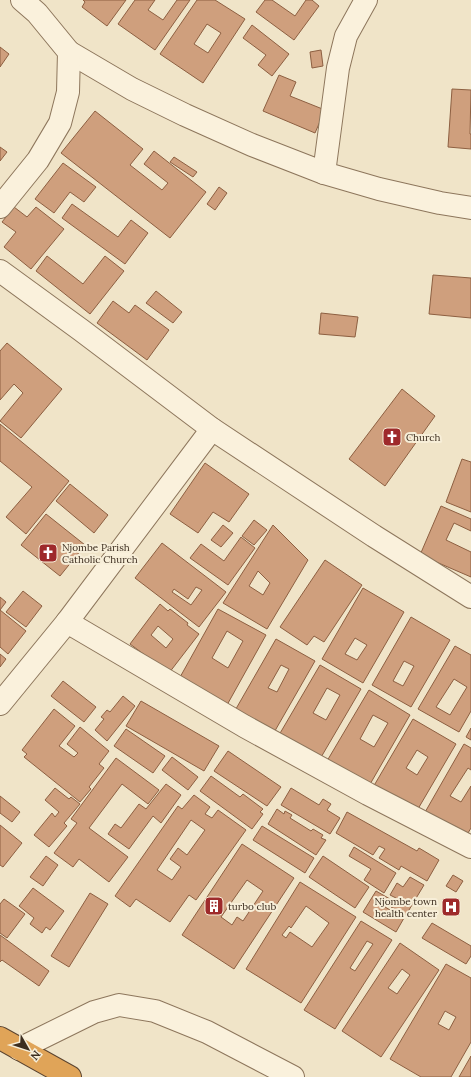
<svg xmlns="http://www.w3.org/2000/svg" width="471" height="1077" viewBox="0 0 471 1077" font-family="Lora,serif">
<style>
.building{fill:#cf9f7d;stroke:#8d5f41;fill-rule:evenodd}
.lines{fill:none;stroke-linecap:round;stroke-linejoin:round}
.minor-casing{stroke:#8d765c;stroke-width:24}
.highway-casing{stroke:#5b4430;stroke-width:24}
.minor{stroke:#faf1dc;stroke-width:22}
.highway{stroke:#e0a458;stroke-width:22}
.labels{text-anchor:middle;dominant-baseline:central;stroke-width:4;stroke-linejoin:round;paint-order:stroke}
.poi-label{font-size:10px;fill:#3d2e20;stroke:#f7eed8;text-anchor:start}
</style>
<rect width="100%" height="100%" fill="#f0e4c8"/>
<g class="building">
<path d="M83,0H126L107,26L82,7L85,2Z"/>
<path d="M135,0H155L148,10L163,20L177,0H190L155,50L118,24Z"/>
<path d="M197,0H215L245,19L203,83L160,54ZM207,24L221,33L208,53L194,44Z"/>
<path d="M265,0H272L295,16L306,0H312L319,6L294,40L256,12Z"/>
<path d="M252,25L289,54L272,76L258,65L266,55L243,38Z"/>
<path d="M0,47L9,54L0,67Z"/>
<path d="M321,50L323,66L312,68L310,52Z"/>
<path d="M279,75L296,82L290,96L325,110L315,133L263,111Z"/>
<path d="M452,89L471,90L470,134H471V149L448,147Z"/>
<path d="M95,111L143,149L130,165L162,190L168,183L144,164L154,151L206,192L170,238L61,153Z"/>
<path d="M0,147L7,152L0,161Z"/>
<path d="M174,157L197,172L193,177L170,162Z"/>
<path d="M63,163L96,187L84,202L70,192L54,213L35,199Z"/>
<path d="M219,187L227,193L215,210L207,204Z"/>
<path d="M72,204L118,237L131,220L148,233L125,264L62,218Z"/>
<path d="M14,207L27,217L36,207L64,229L31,269L4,247L16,232L2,222Z"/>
<path d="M47,256L83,284L105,256L124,271L90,314L36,271Z"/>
<path d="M433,275L471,278V318L429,314Z"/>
<path d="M156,291L182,312L173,323L146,303Z"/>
<path d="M113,301L129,313L135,305L169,330L147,360L97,323Z"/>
<path d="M321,313L358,317L355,337L319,334Z"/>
<path d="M7,343L62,389L21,438L0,421L23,393L14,384L0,400V351Z"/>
<path d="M402,389L435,416L385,486L349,459Z"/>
<path d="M0,424L69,481L26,534L6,517L32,487L0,461Z"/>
<path d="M462,459L471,462V512L446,502Z"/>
<path d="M205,463L249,494L229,522L213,512L198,533L170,514Z"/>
<path d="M70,484L108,515L94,533L56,501Z"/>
<path d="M441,506L471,519V531L454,523L446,540L471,552V577L420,555Z"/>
<path d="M46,514L85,545L60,576L21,545Z"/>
<path d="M254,520L267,530L254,545L242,536Z"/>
<path d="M223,525L233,533L221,547L211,540Z"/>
<path d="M273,525L308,560L267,629L223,603ZM258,571L270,583L263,595L249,586Z"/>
<path d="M241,537L255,548L228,585L190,558L201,544L224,561Z"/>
<path d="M162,543L226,592L199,627L135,578ZM196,587L202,590L191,605L172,592L174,589L188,599Z"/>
<path d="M325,560L362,585L324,642L314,636L307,645L280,627Z"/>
<path d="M363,588L404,612L363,683L322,659ZM355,638L367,645L357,660L345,654Z"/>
<path d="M23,591L42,606L26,627L6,612Z"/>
<path d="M0,597L6,602L0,610Z"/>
<path d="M160,604L168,611L170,609L188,623L187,625L199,634L169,673L130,644ZM158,626L173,639L166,648L151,635Z"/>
<path d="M218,609L266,635L227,705L179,679ZM227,631L243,641L228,668L212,658Z"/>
<path d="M0,610L26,631L8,654L0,647Z"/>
<path d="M411,617L450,640L411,707L372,685ZM404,661L414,666L403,686L393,681Z"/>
<path d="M276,639L315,661L272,736L233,714ZM281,665L289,669L277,692L268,688Z"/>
<path d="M455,646L471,655V711L459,732L418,709ZM454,679L467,687L450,715L436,707Z"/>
<path d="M0,654L6,659L0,667Z"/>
<path d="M320,665L361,689L320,759L279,735ZM327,688L340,695L326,720L313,713Z"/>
<path d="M63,681L96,707L84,722L51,696Z"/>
<path d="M369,690L410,715L369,786L327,761ZM373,715L388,723L374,747L360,739Z"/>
<path d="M123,696L135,706L107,741L95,730L104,719L101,717L107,710L110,712Z"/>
<path d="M141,701L219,746L204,771L126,726Z"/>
<path d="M54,709L75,726L59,746L74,757L78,753L67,744L80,727L109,751L99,764L104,768L89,787L91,789L80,802L24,757L27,754L22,750Z"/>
<path d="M413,719L456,744L415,814L372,789ZM417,750L428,757L417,775L406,768Z"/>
<path d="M471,728V740L466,737Z"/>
<path d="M126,729L165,756L153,773L114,746Z"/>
<path d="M464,744L471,748V770L468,768L450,796L461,802L471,786V828L465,838L424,814Z"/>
<path d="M228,751L281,787L267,806L214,771Z"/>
<path d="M172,757L198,777L188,790L162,770Z"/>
<path d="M116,758L159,790L148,804L122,784L89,828L128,857L109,882L79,859L73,867L54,853L77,823L71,819Z"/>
<path d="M211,776L240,797L243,794L263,809L260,812L263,814L252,829L200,791Z"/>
<path d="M166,784L181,795L161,823L153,816L129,849L108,834L115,824L121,828L139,804L146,809Z"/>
<path d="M55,788L69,799L71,797L80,804L64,823L67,826L49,847L34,835L52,813L55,817L59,812L45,800Z"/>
<path d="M291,788L319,805L323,799L331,804L327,810L340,818L330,834L281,805Z"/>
<path d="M194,795L210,807L205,814L212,818L218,810L246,830L196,900L189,895L170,922L136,899L130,907L115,896L178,806L182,809ZM191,820L205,830L187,855L178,848L170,859L181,867L172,880L157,870Z"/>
<path d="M0,796L20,812L12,822L0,813Z"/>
<path d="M277,809L284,814L285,811L292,815L290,818L311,831L313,829L323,835L321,838L326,840L316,855L268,824Z"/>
<path d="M347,812L417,851L419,848L439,860L427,881L401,866L399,870L379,858L385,849L379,846L373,855L336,833Z"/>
<path d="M0,825L22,843L3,867L0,865Z"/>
<path d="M262,826L314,858L305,873L253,840Z"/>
<path d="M242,844L294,878L234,969L182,935ZM247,880L263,891L243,921L237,917L232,925L221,917Z"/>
<path d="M354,847L396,873L384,893L364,880L371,869L349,856Z"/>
<path d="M46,856L58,865L43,886L30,877Z"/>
<path d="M323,856L369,887L355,908L309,877Z"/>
<path d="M453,875L463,881L456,892L446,886Z"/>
<path d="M410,877L424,885L406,915L391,907L396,898L390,895L397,883L403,887Z"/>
<path d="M300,882L356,917L301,1003L246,969ZM306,906L329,923L312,947L290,932L286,938L282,935L289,926L291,928Z"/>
<path d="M33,888L64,911L50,930L46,927L42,933L30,924L34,918L19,906Z"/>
<path d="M376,891L390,899L385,907L404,918L396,932L363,912Z"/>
<path d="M90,893L108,904L69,967L51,956Z"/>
<path d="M4,899L25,914L7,938L0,933V904Z"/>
<path d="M361,921L392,940L335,1029L304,1010ZM367,941L373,944L355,971L350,968Z"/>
<path d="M432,923L471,946V956L466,964L422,938Z"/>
<path d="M0,935L49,971L39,986L2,960L0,962Z"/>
<path d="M400,943L439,970L381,1057L342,1031ZM402,969L410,975L397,994L388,988Z"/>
<path d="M446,964L471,978V1042L451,1077H421L390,1059ZM445,1011L456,1017L449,1030L438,1024Z"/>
<path d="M471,1056V1077H459Z"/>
</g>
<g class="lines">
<defs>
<g id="minor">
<path d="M69,52L132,89L185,115L252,145L324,173L379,189L440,203L471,208"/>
<path d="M324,173L338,68L346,36L366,0"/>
<path d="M0,207L38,160L60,123L68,92L69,52L37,13L22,0"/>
<path d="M0,271L81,330L212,429L374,536L471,597"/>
<path d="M67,622L244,726L368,794L471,847"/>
<path d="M0,704L67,622L212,429"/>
<path d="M19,1049L94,1012L119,1005L155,1011L207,1032L293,1077"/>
</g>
<path id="highway" d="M0,1038L70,1077"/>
</defs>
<use href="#minor" class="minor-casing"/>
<use href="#highway" class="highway-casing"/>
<use href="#minor" class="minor"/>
<use href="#highway" class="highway"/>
</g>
<defs>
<symbol id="church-square" viewBox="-11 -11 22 22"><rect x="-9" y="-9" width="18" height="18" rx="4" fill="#9e2a2b" stroke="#f7eed8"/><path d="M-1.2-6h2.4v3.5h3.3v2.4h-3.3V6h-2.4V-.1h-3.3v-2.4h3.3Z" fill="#fff"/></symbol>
<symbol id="building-square" viewBox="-11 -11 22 22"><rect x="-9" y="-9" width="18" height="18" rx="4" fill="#9e2a2b" stroke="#f7eed8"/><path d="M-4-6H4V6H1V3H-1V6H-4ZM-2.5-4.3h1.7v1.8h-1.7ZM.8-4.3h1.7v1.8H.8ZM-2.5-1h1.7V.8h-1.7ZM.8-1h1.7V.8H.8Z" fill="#fff"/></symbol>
<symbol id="hospital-square" viewBox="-11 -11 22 22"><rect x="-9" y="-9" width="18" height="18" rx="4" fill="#9e2a2b" stroke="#f7eed8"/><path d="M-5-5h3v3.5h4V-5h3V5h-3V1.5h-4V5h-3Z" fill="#fff"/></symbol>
</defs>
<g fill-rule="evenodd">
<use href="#church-square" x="381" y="426" width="22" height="22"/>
<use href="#church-square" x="37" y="542" width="22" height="22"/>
<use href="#building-square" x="203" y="895" width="22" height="22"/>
<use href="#hospital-square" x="440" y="896" width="22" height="22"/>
</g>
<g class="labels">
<g class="poi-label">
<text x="406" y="437">Church</text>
<text x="62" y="547">Njombe Parish<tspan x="62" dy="12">Catholic Church</tspan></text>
<text x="437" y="901" text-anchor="end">Njombe town<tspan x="437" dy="12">health center</tspan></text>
<text x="228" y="906">turbo club</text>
</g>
</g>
<g transform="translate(28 1049) rotate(129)" stroke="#f7eed8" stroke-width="3" paint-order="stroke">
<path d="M0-3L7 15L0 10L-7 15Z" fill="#3d2e20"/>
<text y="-6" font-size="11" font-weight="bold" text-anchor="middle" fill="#3d2e20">N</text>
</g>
</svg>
